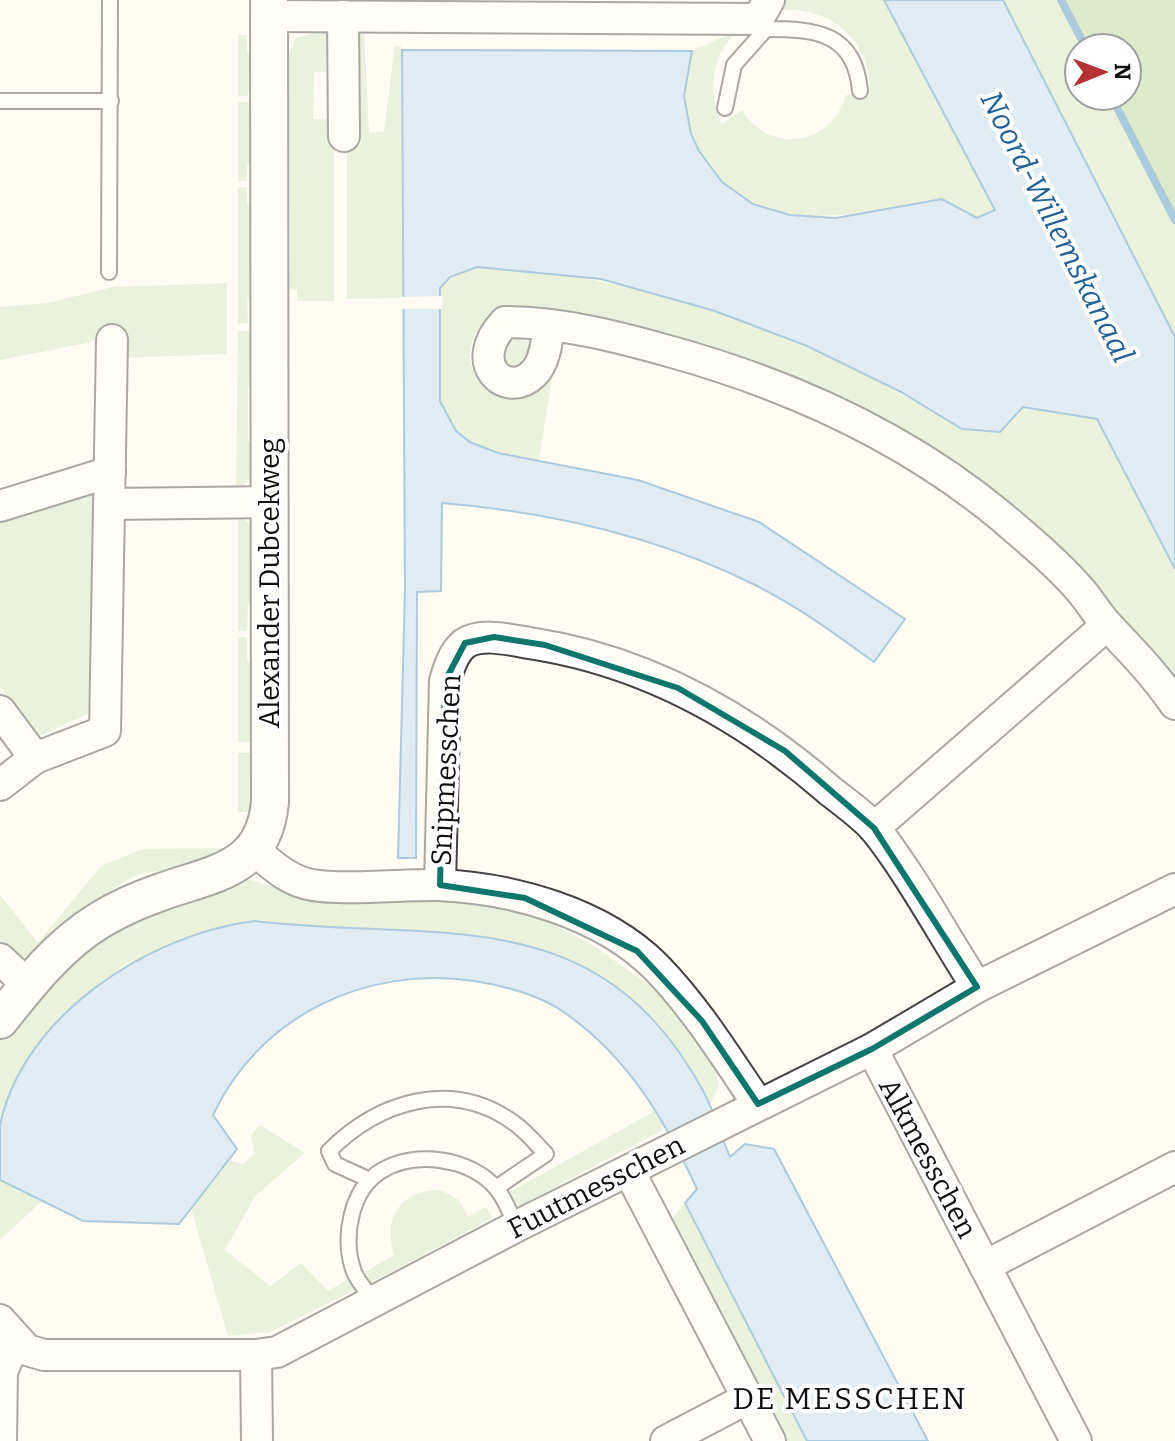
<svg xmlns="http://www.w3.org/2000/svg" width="1175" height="1441" viewBox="0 0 1175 1441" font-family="Bitter,serif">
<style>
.green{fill:#d2e7be}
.forest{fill:#b6d69e}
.water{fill:#bbdcf2;stroke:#478fc3;stroke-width:2}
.pier{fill:#fefcf3}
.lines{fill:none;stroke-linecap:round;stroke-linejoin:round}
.stream{stroke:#478fc3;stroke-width:8}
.service-casing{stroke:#424242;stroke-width:18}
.minor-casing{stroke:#424242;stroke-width:34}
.tertiary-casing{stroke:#424242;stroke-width:40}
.service{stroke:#fff;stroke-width:14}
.minor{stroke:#fff;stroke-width:30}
.tertiary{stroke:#fff;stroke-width:36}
.marked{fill:none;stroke:#0f766e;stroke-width:6;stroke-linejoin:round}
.labels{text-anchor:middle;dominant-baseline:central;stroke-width:8;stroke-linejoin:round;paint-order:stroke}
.street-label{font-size:28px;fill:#0f0f0f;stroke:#fff}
.water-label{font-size:30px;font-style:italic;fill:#216198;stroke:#fff}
.neighbourhood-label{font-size:30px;letter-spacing:2px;fill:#0f0f0f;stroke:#fff}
</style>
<rect width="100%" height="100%" fill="#fefcf3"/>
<g class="green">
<path d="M781,0H884L995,210L977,218C967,213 955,204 944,201C934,198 919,205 908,207C834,218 750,231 702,157C682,125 680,86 692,51L740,29C712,52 706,92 722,124L742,110C770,156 832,145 846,95L869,97C876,43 830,5 778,10Z"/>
<path d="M1003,0H1062L1087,48H1079V96H1111L1175,220V337Z"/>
<path d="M312,26L325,28L331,38L334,62H326V72H314L313,119L334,120V301H297V290L290,289L289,55L296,38L312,34Z"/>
<path d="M364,33L369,133L384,131L395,46H401L403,298L347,299V143L355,34Z"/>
<path d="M238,35H247V51L258,62V90H248V96H238Z"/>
<path d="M238,102H257V157L247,166V181H238Z"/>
<path d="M247,187V203L258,214L253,297L247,298L248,323L238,324V188Z"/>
<path d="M477,267C651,274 814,339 962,429L1022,407L1097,419L1175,569V682L1090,583L856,409L500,311C491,318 478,326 474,337C452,387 523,414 553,372L539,460C511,455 479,453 458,432C450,424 443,411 440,400C437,385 434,300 440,288C445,275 465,271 477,267Z"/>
<path d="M227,283V354L120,358L108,345L96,341L0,360V307L48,303L113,287Z"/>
<path d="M238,331H257L256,379L248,387V441L256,449L252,478L236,491Z"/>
<path d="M521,336L532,345L529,366L506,369L498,349L506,338Z"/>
<path d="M93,488L88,713L38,737L0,686V520Z"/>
<path d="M238,514L256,532L257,595L248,604L247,631H238Z"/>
<path d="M238,637H247V661L257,670L256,742H238Z"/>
<path d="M238,753H256L255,812H238Z"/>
<path d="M234,848L174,874C152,864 110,883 102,905L37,955L16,957L0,947V895L38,943L101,866L143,849Z"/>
<path d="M247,879L294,893H450L523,909L591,944L670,1000L712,1060L719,1085L710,1104L683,1058L653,1020L622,992L542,948L254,921L125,964L90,992L47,1034L18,1078L0,1126V1041L20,1010L70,961L132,918Z"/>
<path d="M655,1111L666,1128L519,1206L508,1193Z"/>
<path d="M260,1125L305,1153L255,1196L225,1250L270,1286L301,1263L328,1291L349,1279L355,1290L270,1332L228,1336L191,1208L228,1160L243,1164L254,1154L251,1135Z"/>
<path d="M0,1180L42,1201L0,1240Z"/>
<path d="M441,1190L459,1200L468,1217L486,1207L492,1218L370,1283L365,1272L394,1255C383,1218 400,1190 441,1190Z"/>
<path d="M685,1203L807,1441H784L670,1221Z"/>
</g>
<path class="forest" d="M1061,0H1175V220L1111,96H1127V48H1086Z"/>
<g class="water">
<path d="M884,0H1003L1175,337V569L1097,419L1023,407L1000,432L962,429L901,392L807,346L715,311L601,279L477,267L450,277L440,288V401L456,431L470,442L498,453L638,480L759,522L905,619L874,662C836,635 798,606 755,585C659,537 548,512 442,503L441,591L417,592L416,858H398L405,590L402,50L692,51L684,96L691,134L699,151L722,182L753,204L790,215L836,218L942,199L977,218L995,210Z"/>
<path d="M254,921C434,943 596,896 702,1089C714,1110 720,1134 730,1157L745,1144L774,1149L928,1441H807L685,1203L697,1189C665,1120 628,1057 565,1013C539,994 504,986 474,981C367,965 260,1015 213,1115L237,1149L179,1224L83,1221L0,1180C0,1163 0,1142 0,1125C23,1015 150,934 254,921Z"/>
</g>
<path class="pier" d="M443,296L442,309H400L399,297Z"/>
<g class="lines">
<g class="stream">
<path d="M1061,0L1086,48"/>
<path d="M1111,96L1175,220"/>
</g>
<defs>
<g id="service">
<path d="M758,19L766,29C815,29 855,32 860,91"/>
<path d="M0,101H111"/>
<path d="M725,108L734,65L766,29"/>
<path d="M109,272L110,0"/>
<path d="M370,1180L335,1164L329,1151C379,1101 452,1078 514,1123C526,1131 536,1144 546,1154L496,1188"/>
<path d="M375,1302C368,1293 358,1282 354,1272C342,1239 350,1190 381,1171C415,1150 470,1158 496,1188C505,1198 510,1214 517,1226"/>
</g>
<g id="minor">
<path d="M269,16L758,19L769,0"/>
<path d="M343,16L344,136"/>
<path d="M549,326C547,341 545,363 533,374C507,400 465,364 505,322C561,322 619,337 672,352C790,385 907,438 1002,517C1029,540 1059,565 1082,592C1091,603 1098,615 1108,626C1132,651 1155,675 1175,704"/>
<path d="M109,504L269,502"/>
<path d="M0,506L110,472"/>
<path d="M0,711L35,758L105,731L112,340"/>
<path d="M0,785L35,758"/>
<path d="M874,828L1107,625"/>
<path d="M254,850C270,863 284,877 304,883C332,892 405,884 438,885C513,888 602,913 656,967C696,1008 726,1057 758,1104"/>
<path d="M440,885L445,681C449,668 453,653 464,644C481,632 511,640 529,643C643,660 743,715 829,790C844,802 863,815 875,829C911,874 945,938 977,987"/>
<path d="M0,959L28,985"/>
<path d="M872,1049L1076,1441"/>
<path d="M629,1171L770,1441"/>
<path d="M985,1266L1175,1167"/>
<path d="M0,1320L27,1350L44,1355H256L277,1352L517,1226L872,1049L977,987L1175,889"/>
<path d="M256,1355L257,1441"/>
<path d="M1,1441L2,1372L15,1341"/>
<path d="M666,1441L748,1398"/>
</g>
<path id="tertiary" d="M0,1020C29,983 59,945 100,920C118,909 141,899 161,892C214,873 264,870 270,802L269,0"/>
</defs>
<use href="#service" class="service-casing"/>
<use href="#minor" class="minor-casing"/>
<use href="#tertiary" class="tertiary-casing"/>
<use href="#service" class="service"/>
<use href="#minor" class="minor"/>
<use href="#tertiary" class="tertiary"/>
</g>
<path d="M0 0H1175V1441H0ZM494,637L545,645L678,688L785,751L874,828L977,987L872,1049L758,1104L702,1021L637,951L525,898L440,885L445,681L465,643Z" fill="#fefcf3" fill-opacity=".55" fill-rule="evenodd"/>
<path class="marked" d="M494,637L545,645L678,688L785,751L874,828L977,987L872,1049L758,1104L702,1021L637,951L525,898L440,885L445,681L465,643Z"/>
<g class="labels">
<g class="street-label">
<text transform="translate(269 583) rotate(-90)">Alexander Dubcekweg</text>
<text transform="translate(446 770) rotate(-87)">Snipmesschen</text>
<text transform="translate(928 1158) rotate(62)">Alkmesschen</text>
<text transform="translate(596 1187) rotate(-27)">Fuutmesschen</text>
</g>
<g class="water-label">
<text transform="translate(1057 227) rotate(63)">Noord-Willemskanaal</text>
</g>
<g class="neighbourhood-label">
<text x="850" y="1399">DE MESSCHEN</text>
</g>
</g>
<g transform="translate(1103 72) rotate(89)"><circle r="38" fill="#ffffff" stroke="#9f9f9f" stroke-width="2"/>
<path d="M0-6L14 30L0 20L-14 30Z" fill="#b53134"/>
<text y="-12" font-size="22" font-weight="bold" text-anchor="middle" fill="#0f0f0f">N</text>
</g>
</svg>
